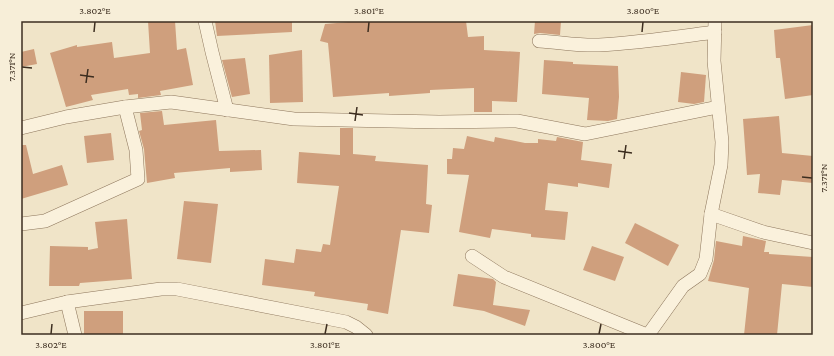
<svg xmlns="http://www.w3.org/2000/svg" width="834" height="356" viewBox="0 0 834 356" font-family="'Crimson Pro',serif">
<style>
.building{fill:#cf9f7d}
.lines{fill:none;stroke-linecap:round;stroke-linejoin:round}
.street-casing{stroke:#8d765c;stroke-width:14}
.street{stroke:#faf1dc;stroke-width:13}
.ticks{fill:none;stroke:#3d2e20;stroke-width:1.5}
.neatline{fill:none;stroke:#3d2e20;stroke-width:1.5}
.ticks-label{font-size:10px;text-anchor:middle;fill:#3d2e20}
</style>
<rect width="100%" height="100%" fill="#f0e4c8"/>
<g class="building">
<path d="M148,21H175L177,50L186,48L193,85L160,91L161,95L138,98V94L129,95L128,89L91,95L93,100L66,107L50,53L77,45V47L112,42L114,58L150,53Z"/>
<path d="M215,21H292V32L217,36Z"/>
<path d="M360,21H466L468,37L484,36V50L520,52L517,102L492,101V112H474V88L430,90V93L389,96V93L333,97L328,43L320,41L325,24Z"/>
<path d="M535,21H561L560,35L540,33L534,34Z"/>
<path d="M813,25V95L785,99L780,58H776L774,30Z"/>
<path d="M34,49L37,64L21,67V52Z"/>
<path d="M302,50L303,102L270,103L269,55Z"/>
<path d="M245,58L250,94L232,97L222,60Z"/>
<path d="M544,60L573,62V64L618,66L619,97L617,119L608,121L587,120L589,98L542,94Z"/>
<path d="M681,72L706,75L704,102L694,104L678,102Z"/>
<path d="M162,111L164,125L216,120L219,151L261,150L262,170L230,172V168L174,173L175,178L147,183L144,149L139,131L142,130L140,113Z"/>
<path d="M779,116L782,153L813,156V183L782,180L780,195L758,193L760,174L747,175L743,119Z"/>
<path d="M340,128H353V154L376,156L375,161L428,165L426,204L432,205L429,233L401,230L388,314L367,310L368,304L314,296L315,292L262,285L265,259L294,263L296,249L321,252L323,244L330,245L339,186L297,183L299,152L340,155Z"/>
<path d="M111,133L114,160L87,163L84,136Z"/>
<path d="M467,136L494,142L495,137L525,143H538V139L556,141L557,137L583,142L581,160L612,164L609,188L578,183V187L548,183L545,210L568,212L565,240L531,237V234L492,229L490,238L459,232L469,175L447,174V159H452L453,148L464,149Z"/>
<path d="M21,145H26L33,174L62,165L68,185L21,199Z"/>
<path d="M184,201L218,204L211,263L177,259Z"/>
<path d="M127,219L132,279L80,283L79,286H49L50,246L88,247V250L98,248L95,222Z"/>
<path d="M635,223L679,245L668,266L625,243Z"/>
<path d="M743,236L766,241L764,252H769V254L813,257V287L782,284L777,335H744L749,288L708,281L714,260L716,241L742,246Z"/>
<path d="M592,246L624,257L615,281L583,270Z"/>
<path d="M458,274L493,279L496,282L493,305L530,310L525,326L484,311L453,306Z"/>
<rect x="84" y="311" width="39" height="24"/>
</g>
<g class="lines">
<defs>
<g id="street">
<path d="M205,21L212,52L227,110"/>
<path d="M539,41C559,42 579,46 599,45C638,43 677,37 715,32"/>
<path d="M21,128L66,117L125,107L171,102L294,119L439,122L517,121L585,134L718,107"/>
<path d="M711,214L763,232L813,243"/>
<path d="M21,224L45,221L138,179L136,150L125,107"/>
<path d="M472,256L504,277L647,335"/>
<path d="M67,302L75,335"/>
<path d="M21,313L67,302L161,289H177L346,322L356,327L366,335"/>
<path d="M648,335L683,286L700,274L706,259L711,214L721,165L722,142L714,61L715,21"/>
</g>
</defs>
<use href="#street" class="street-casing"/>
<use href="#street" class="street"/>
</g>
<path class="ticks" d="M94,32L95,22M368,32L369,22M642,32L643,22M22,67L32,68M80,75L94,77M86,83L88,69M349,113L363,115M355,121L357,107M618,151L632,153M624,159L626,145M802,177L812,178M51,334L52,324M325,334L327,324M599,334L601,324"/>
<rect width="834" height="356" fill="none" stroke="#f7eed8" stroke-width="44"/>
<rect x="22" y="22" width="790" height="312" class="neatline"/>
<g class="ticks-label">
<text x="95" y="14">3.802°E</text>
<text x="369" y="14">3.801°E</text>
<text x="643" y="14">3.800°E</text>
<text transform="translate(11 67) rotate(-90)" y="4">7.371°N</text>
<text transform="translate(823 178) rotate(-90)" y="4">7.371°N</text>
<text x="51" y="348">3.802°E</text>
<text x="325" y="348">3.801°E</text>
<text x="599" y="348">3.800°E</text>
</g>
</svg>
